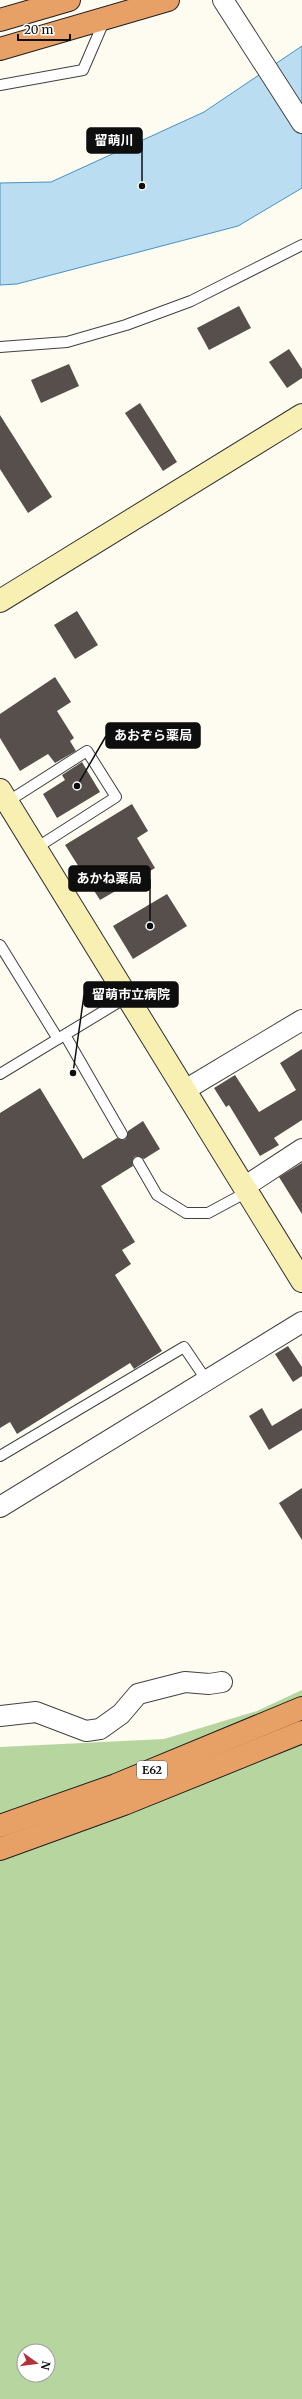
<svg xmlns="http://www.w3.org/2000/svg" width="302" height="2399" viewBox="0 0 302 2399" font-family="Merriweather,'Noto Sans JP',serif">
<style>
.forest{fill:#b7d59e;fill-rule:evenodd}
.water{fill:#baddf1;stroke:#4792c1}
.building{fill:#564f4c}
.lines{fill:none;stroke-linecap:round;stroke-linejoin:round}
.lane-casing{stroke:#414141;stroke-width:12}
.street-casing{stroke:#414141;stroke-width:22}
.secondary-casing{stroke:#303030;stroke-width:24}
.highway-casing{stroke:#1f1f1f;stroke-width:24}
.lane{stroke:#fff;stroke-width:10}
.street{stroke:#fff;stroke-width:20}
.secondary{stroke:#f8efb2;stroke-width:22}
.highway{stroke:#e7a065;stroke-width:22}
.labels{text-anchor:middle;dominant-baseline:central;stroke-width:4;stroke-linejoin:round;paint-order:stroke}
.shield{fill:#fff;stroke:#565656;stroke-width:1}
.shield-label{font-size:11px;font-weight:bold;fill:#0e0e0e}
.leader{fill:none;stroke:#0e0e0e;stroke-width:1.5}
.callout-dot{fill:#0e0e0e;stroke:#fff;stroke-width:1.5}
.callout{fill:#0e0e0e;stroke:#0e0e0e;stroke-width:1.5}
.callout-label{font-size:13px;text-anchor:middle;font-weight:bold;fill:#fff}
</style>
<rect width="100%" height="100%" fill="#fefbf1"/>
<path class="forest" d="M302,1690V2399H0V1747L164,1739L257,1711ZM24,2351H48V2375H24Z"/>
<path class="water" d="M302,46V188L238,226L17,284L0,285V183L51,182L204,112Z"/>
<g class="building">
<path d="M239,306L251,328L209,350L197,328Z"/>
<path d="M289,349L302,369V378L287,388L269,362Z"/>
<path d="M69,364L79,386L41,403L31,380Z"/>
<path d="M140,403L177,462L163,471L125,413Z"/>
<path d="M0,415L52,497L28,513L0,469Z"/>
<path d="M77,611L98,645L75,659L54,625Z"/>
<path d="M55,677L71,702L57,711L74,738L70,741L76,751L55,763L48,754L20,771L0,738V714Z"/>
<path d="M82,762L100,792L57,818L43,794L65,780L62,775Z"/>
<path d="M132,804L148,831L137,838L155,868L100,900L65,845Z"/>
<path d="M167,894L187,926L133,959L113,926Z"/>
<path d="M302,1049V1120L274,1138L279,1145L260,1156L229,1105L226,1107L214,1088L235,1075L259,1112L296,1090L280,1063Z"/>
<path d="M40,1088L83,1159L117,1138L122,1140L126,1139L128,1131L143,1121L160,1149L144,1159L138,1156L134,1157L132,1162L133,1166L101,1186L135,1242L122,1250L131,1264L115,1275L162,1351L134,1369L130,1363L17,1434L10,1422L0,1428V1113Z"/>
<path d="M302,1163V1214L279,1177Z"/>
<path d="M288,1346L302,1367V1376L293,1382L275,1354Z"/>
<path d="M262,1408L272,1426L302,1408V1430L269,1450L249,1416Z"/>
<path d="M302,1488V1540L279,1503Z"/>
</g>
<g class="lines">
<defs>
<g id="lane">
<path d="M0,85L83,70L105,19"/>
<path d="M0,347L67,342L126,325L191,301L302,245"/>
<path d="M7,802L87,751L116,797L36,848"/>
<path d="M0,945L58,1039"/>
<path d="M65,1035L122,1134"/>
<path d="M0,1074L127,997"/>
<path d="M138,1162L157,1195L186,1213H208L247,1192"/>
<path d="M0,1456L184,1347L207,1381"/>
</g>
<g id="street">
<path d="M223,0L302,123"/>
<path d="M185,1090L302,1020"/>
<path d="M244,1187L302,1149"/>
<path d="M0,1507L302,1322"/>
<path d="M0,1716L36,1712L86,1731L100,1729L121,1714L138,1694L185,1682L209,1684L222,1682"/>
</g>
<g id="secondary">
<path d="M0,601L302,415"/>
<path d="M0,790L302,1281"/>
</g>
<g id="highway">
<path d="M0,20L69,0"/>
<path d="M0,49L168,0"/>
<path d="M0,1826L116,1785L302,1708"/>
<path d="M0,1849L124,1804L302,1732"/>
</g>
</defs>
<use href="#lane" class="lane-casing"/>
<use href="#street" class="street-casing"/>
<use href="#secondary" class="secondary-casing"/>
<use href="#highway" class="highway-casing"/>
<use href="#lane" class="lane"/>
<use href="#street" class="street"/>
<use href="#secondary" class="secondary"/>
<use href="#highway" class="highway"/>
</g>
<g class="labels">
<rect class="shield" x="137" y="1761" width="30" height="18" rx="3"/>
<g class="shield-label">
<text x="152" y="1770">E62</text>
</g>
</g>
<path class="leader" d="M142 186L142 141M77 786L106 736M150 926L150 879M73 1073L84 995"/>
<g class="callout-dot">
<circle cx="142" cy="186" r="4"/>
<circle cx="77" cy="786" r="4"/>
<circle cx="150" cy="926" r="4"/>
<circle cx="73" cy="1073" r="4"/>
</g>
<g class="callout">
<rect x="87" y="128" width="55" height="25" rx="4"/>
<rect x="106" y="723" width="94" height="25" rx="4"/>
<rect x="69" y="866" width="81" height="25" rx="4"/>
<rect x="84" y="982" width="94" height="25" rx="4"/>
</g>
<g class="callout-label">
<text x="114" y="145">留萌川</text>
<text x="153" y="740">あおぞら薬局</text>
<text x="109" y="883">あかね薬局</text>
<text x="131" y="999">留萌市立病院</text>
</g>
<g transform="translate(36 2363) rotate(104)"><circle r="19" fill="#ffffff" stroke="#9f9f9f"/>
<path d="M0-3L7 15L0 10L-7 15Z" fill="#b23239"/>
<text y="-6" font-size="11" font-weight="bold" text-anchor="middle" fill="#0e0e0e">N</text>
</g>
<path d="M18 34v6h52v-6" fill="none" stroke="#0e0e0e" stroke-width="2"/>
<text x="24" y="34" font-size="12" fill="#0e0e0e" stroke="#ffffff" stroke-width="3" paint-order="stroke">20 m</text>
</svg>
